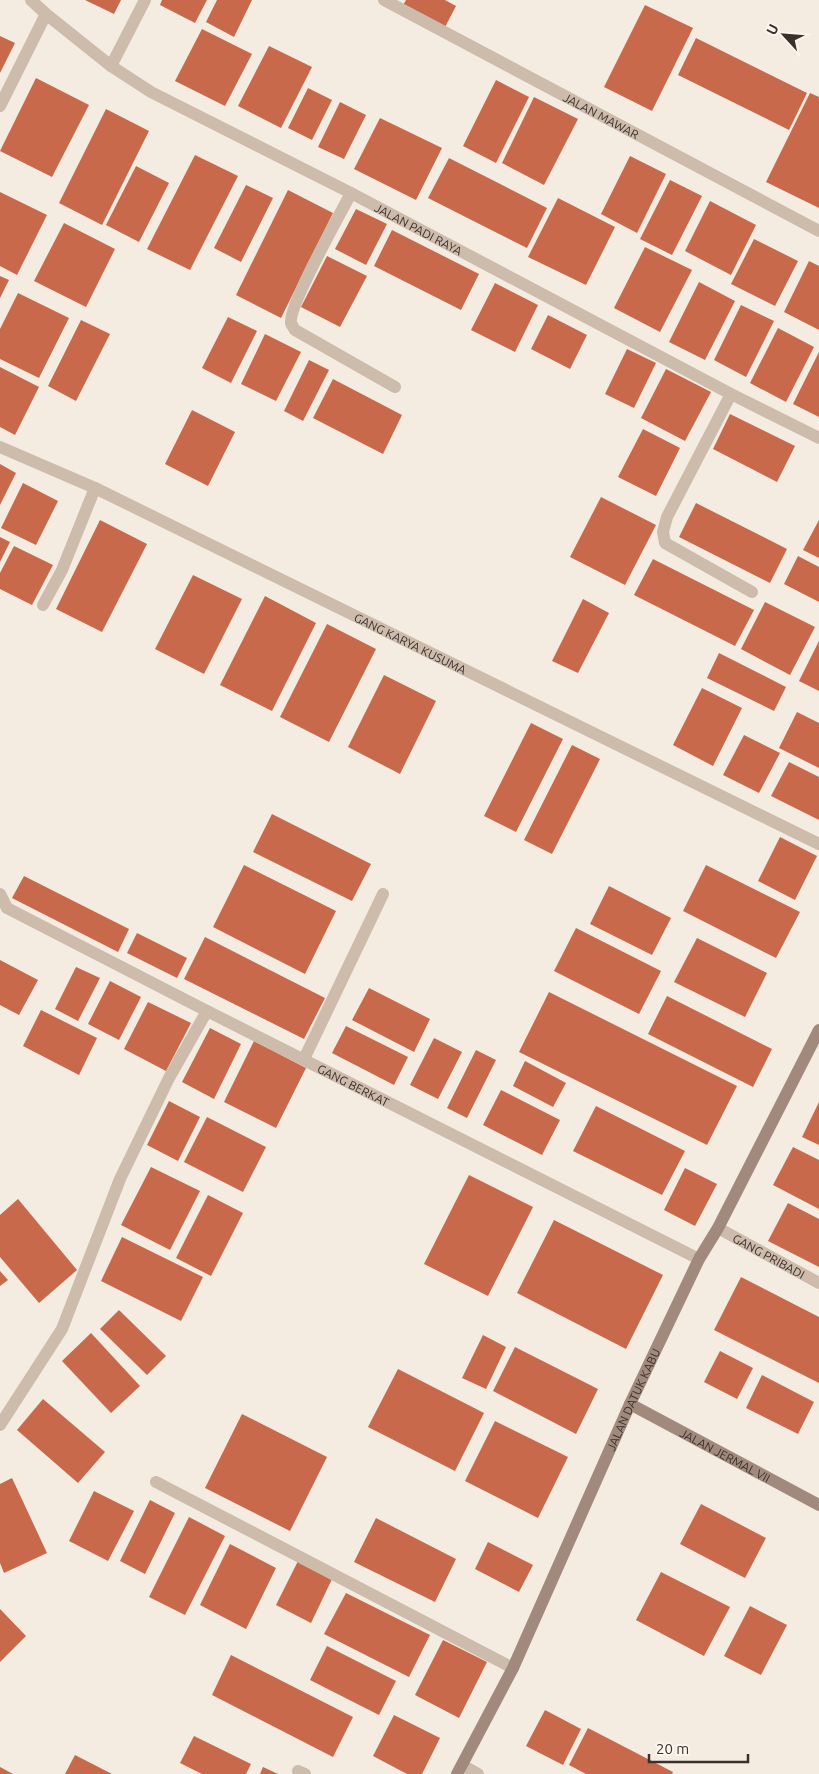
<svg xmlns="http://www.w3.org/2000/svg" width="819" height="1774" viewBox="0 0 819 1774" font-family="Ubuntu,sans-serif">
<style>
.building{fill:#c8694b}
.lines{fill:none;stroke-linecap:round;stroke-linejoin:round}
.street{stroke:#cdbbac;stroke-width:12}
.secondary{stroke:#a18a7d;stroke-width:12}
.labels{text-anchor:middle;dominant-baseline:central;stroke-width:4;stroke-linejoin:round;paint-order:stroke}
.street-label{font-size:12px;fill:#3b302b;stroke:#fbf5ee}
</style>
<rect width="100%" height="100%" fill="#f4ebe1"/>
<g class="building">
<path d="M85,0H121L114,14Z"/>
<path d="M162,0H207L195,23L160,5Z"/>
<path d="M217,0H252L234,37L206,22Z"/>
<path d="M406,0H445L456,6L444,29L402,7Z"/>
<path d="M645,5L693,28L652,111L604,87Z"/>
<path d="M202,29L252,54L225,106L175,81Z"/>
<path d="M0,36L15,43L0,73Z"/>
<path d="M696,38L807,93L789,130L678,75Z"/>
<path d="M269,46L312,67L281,128L238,106Z"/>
<path d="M36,78L89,105L52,177L0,151Z"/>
<path d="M496,80L529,97L496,163L463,146Z"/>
<path d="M308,88L332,100L312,140L288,128Z"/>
<path d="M810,93L819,97V208L766,182Z"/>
<path d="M534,97L578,119L544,185L502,163Z"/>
<path d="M340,102L366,115L344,159L318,147Z"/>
<path d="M106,109L149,131L102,225L59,203Z"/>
<path d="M380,118L442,148L416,200L354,169Z"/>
<path d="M195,155L238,176L190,270L147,249Z"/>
<path d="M630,156L666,174L637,233L601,214Z"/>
<path d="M449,158L547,208L527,248L428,198Z"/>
<path d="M136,166L169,183L139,242L106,225Z"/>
<path d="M670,180L702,196L672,255L640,239Z"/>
<path d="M246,185L273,198L241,262L214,248Z"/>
<path d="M288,190L333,213L281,318L236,295Z"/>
<path d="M0,192L47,215L17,275L0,266Z"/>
<path d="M558,198L615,227L586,285L528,257Z"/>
<path d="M710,201L756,225L731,275L685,251Z"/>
<path d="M356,209L387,224L366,265L335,249Z"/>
<path d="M64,223L115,249L86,307L34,281Z"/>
<path d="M392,230L479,274L461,310L374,266Z"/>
<path d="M754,239L798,261L775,306L731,284Z"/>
<path d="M645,247L692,270L660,332L614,308Z"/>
<path d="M327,256L367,276L340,327L301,307Z"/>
<path d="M809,261L819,266V330L784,312Z"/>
<path d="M0,276L9,280L0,298Z"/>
<path d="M699,282L735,301L705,360L669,342Z"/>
<path d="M495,283L538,305L515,352L471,330Z"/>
<path d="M18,293L69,318L39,378L0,359V329Z"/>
<path d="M741,305L774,321L746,377L714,360Z"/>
<path d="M548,315L587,335L570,369L531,349Z"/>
<path d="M228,317L257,331L231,383L202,368Z"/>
<path d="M81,320L110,334L76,401L48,386Z"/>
<path d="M778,328L814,347L786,402L750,383Z"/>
<path d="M265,334L301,352L276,401L241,384Z"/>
<path d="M627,349L656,363L634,408L605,394Z"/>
<path d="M819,352V417L793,404Z"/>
<path d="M309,360L329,370L303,421L284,411Z"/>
<path d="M0,367L39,387L15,435L0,427Z"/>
<path d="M666,369L711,392L685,441L641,418Z"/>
<path d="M333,379L402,415L383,454L313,418Z"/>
<path d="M192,410L235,432L208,486L165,464Z"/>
<path d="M730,414L795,446L777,482L713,449Z"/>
<path d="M643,429L680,448L656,496L618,477Z"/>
<path d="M0,464L16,473L0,505Z"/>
<path d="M23,483L58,501L36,545L1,528Z"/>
<path d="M601,497L656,525L625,585L570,557Z"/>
<path d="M696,503L787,549L770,583L679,537Z"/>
<path d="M100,520L147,544L102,632L56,609Z"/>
<path d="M819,520V558L803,550Z"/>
<path d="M0,537L10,542L0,562Z"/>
<path d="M14,546L53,565L32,605L0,589V573Z"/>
<path d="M798,556L819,567V602L784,584Z"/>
<path d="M653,559L754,610L735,646L634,595Z"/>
<path d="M193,575L242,599L204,674L155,649Z"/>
<path d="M265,596L316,623L272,711L220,685Z"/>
<path d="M583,599L609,613L578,673L552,661Z"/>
<path d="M765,602L815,627L790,675L741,649Z"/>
<path d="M327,624L376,649L329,742L280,717Z"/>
<path d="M819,641V691L799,681Z"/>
<path d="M719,653L786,687L774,711L707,678Z"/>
<path d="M384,675L436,701L400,774L348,747Z"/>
<path d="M702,688L742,708L713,766L673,745Z"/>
<path d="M797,712L819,723V768L779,748Z"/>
<path d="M531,723L563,739L516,832L484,816Z"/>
<path d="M744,735L780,753L759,793L723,775Z"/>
<path d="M572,745L600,759L552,854L524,840Z"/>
<path d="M789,762L819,777V820L771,796Z"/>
<path d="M272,814L371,864L352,901L253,852Z"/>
<path d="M780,837L817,856L795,900L758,881Z"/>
<path d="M244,865L336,911L305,974L213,927Z"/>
<path d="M706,865L800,912L776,958L683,911Z"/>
<path d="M24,876L129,929L118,952L12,898Z"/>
<path d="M609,886L671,918L652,955L590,924Z"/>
<path d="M576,928L661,971L639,1014L554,971Z"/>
<path d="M137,933L187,958L177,978L127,953Z"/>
<path d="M205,937L325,998L304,1039L184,979Z"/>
<path d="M697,938L767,973L745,1017L674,982Z"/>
<path d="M0,960L38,980L19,1015L0,1005Z"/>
<path d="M76,967L100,978L78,1021L55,1009Z"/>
<path d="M110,981L141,997L119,1040L88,1024Z"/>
<path d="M369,988L430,1019L414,1052L352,1020Z"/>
<path d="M549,992L737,1086L707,1145L519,1052Z"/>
<path d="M667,996L772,1049L753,1087L648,1034Z"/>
<path d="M148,1002L191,1023L166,1071L124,1049Z"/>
<path d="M41,1010L97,1038L79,1075L23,1046Z"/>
<path d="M346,1026L408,1057L394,1085L332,1053Z"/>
<path d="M210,1028L241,1044L214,1099L182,1082Z"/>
<path d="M434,1038L462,1052L438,1099L410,1085Z"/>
<path d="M254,1041L306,1068L276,1128L224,1102Z"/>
<path d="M476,1050L496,1060L467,1118L447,1108Z"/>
<path d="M525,1061L566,1083L553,1107L513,1086Z"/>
<path d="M501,1090L560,1120L542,1155L483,1125Z"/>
<path d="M169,1101L200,1117L178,1161L147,1145Z"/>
<path d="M819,1102V1145L802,1137Z"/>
<path d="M596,1106L685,1151L662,1195L573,1151Z"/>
<path d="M207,1117L266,1147L243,1192L184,1162Z"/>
<path d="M793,1147L819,1160V1209L773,1185Z"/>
<path d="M151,1167L200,1191L170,1250L121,1225Z"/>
<path d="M685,1168L717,1184L695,1226L664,1210Z"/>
<path d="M469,1175L533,1207L488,1296L424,1264Z"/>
<path d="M208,1195L243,1213L211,1276L176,1258Z"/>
<path d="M18,1199L77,1270L39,1303L0,1257V1215Z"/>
<path d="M788,1203L819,1219V1267L768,1241Z"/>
<path d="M554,1220L663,1275L626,1349L517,1293Z"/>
<path d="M122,1237L203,1277L181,1321L101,1281Z"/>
<path d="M0,1271L8,1280L0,1286Z"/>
<path d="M741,1277L819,1317V1383L714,1330Z"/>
<path d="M119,1310L166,1356L147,1375L100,1329Z"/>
<path d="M91,1333L140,1386L111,1413L62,1361Z"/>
<path d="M483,1335L506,1347L486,1389L462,1378Z"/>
<path d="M515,1347L598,1389L576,1434L493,1391Z"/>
<path d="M720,1351L753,1368L737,1399L704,1382Z"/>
<path d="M398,1369L484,1413L455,1471L368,1427Z"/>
<path d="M762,1375L814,1402L798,1434L746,1408Z"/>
<path d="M43,1399L105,1452L78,1483L17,1430Z"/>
<path d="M242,1414L327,1457L290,1531L205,1488Z"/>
<path d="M495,1421L568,1457L538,1518L465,1481Z"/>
<path d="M12,1478L47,1553L4,1573L0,1563V1484Z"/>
<path d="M94,1491L134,1511L108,1561L69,1541Z"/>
<path d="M150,1500L175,1513L145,1574L120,1561Z"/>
<path d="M701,1504L766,1538L745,1578L680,1544Z"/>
<path d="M189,1517L225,1536L185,1615L149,1597Z"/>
<path d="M376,1518L456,1559L435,1602L354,1562Z"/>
<path d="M488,1542L533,1565L519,1592L475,1569Z"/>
<path d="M230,1544L276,1568L246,1629L200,1605Z"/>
<path d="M299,1559L333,1577L311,1623L276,1605Z"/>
<path d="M661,1572L730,1607L704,1656L636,1620Z"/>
<path d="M346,1593L430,1635L409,1677L324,1634Z"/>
<path d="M750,1606L787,1625L761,1675L724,1656Z"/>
<path d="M0,1609L26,1636L0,1662Z"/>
<path d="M443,1640L487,1662L459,1718L415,1695Z"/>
<path d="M327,1646L396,1681L379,1715L310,1680Z"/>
<path d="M231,1655L353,1717L333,1757L212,1695Z"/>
<path d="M545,1710L581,1729L563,1765L526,1746Z"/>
<path d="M394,1715L440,1738L422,1774H407L373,1756Z"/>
<path d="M588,1728L673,1772L672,1774H586L569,1765Z"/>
<path d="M194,1736L251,1764L246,1774H202L180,1763Z"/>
<path d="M75,1755L112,1774H65Z"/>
<path d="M0,1767L13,1774H0Z"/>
<path d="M263,1767L278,1774H260Z"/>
</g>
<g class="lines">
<g class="street">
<path id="s1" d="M31,0L46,14L111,66L151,92L351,193L731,394L819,438"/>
<path id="s2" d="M384,0L819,231"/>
<path d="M111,66L145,0"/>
<path d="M0,106L46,14"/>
<path d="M351,193C341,213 288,306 291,323C292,326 294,328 295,330L395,387"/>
<path d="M731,394L667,517L663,532L665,543L752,592"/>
<path id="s3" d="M0,447L95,488L819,844"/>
<path d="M43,605L62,570L95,488"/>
<path d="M0,894L7,908"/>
<path id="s4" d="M7,908L207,1011L699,1259"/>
<path d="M304,1059L383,894"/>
<path id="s5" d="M718,1228L819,1283"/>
<path d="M0,1425L62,1329L120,1179L169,1078L207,1011"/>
<path d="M156,1482L513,1668"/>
<path d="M462,1765L478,1774"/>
<path d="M298,1771L305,1774"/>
</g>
<g class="secondary">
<path id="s6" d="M630,1404L819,1505"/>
<path id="s7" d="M457,1774L513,1668L630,1404L699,1259L718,1228L819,1030"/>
</g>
</g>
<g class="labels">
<g class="street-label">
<text stroke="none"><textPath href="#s2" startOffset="246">JALAN MAWAR</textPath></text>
<text stroke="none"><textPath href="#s1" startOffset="452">JALAN PADI RAYA</textPath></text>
<text stroke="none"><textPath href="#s3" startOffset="455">GANG KARYA KUSUMA</textPath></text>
<text stroke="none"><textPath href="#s4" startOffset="389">GANG BERKAT</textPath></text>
<text stroke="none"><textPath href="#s5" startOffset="58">GANG PRIBADI</textPath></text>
<text stroke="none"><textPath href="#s7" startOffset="414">JALAN DATUK KABU</textPath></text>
<text stroke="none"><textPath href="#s6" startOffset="108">JALAN JERMAL VII</textPath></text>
</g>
</g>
<g transform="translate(784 35) rotate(296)" stroke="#fbf5ee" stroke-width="4" paint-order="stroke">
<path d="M0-4L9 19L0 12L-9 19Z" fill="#3b302b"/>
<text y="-8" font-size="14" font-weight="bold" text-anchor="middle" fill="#3b302b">U</text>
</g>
<path d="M649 1754v8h99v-8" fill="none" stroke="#3b302b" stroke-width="2.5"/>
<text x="656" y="1754" font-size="15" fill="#3b302b" stroke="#fbf5ee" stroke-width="4" paint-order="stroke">20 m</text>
</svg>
